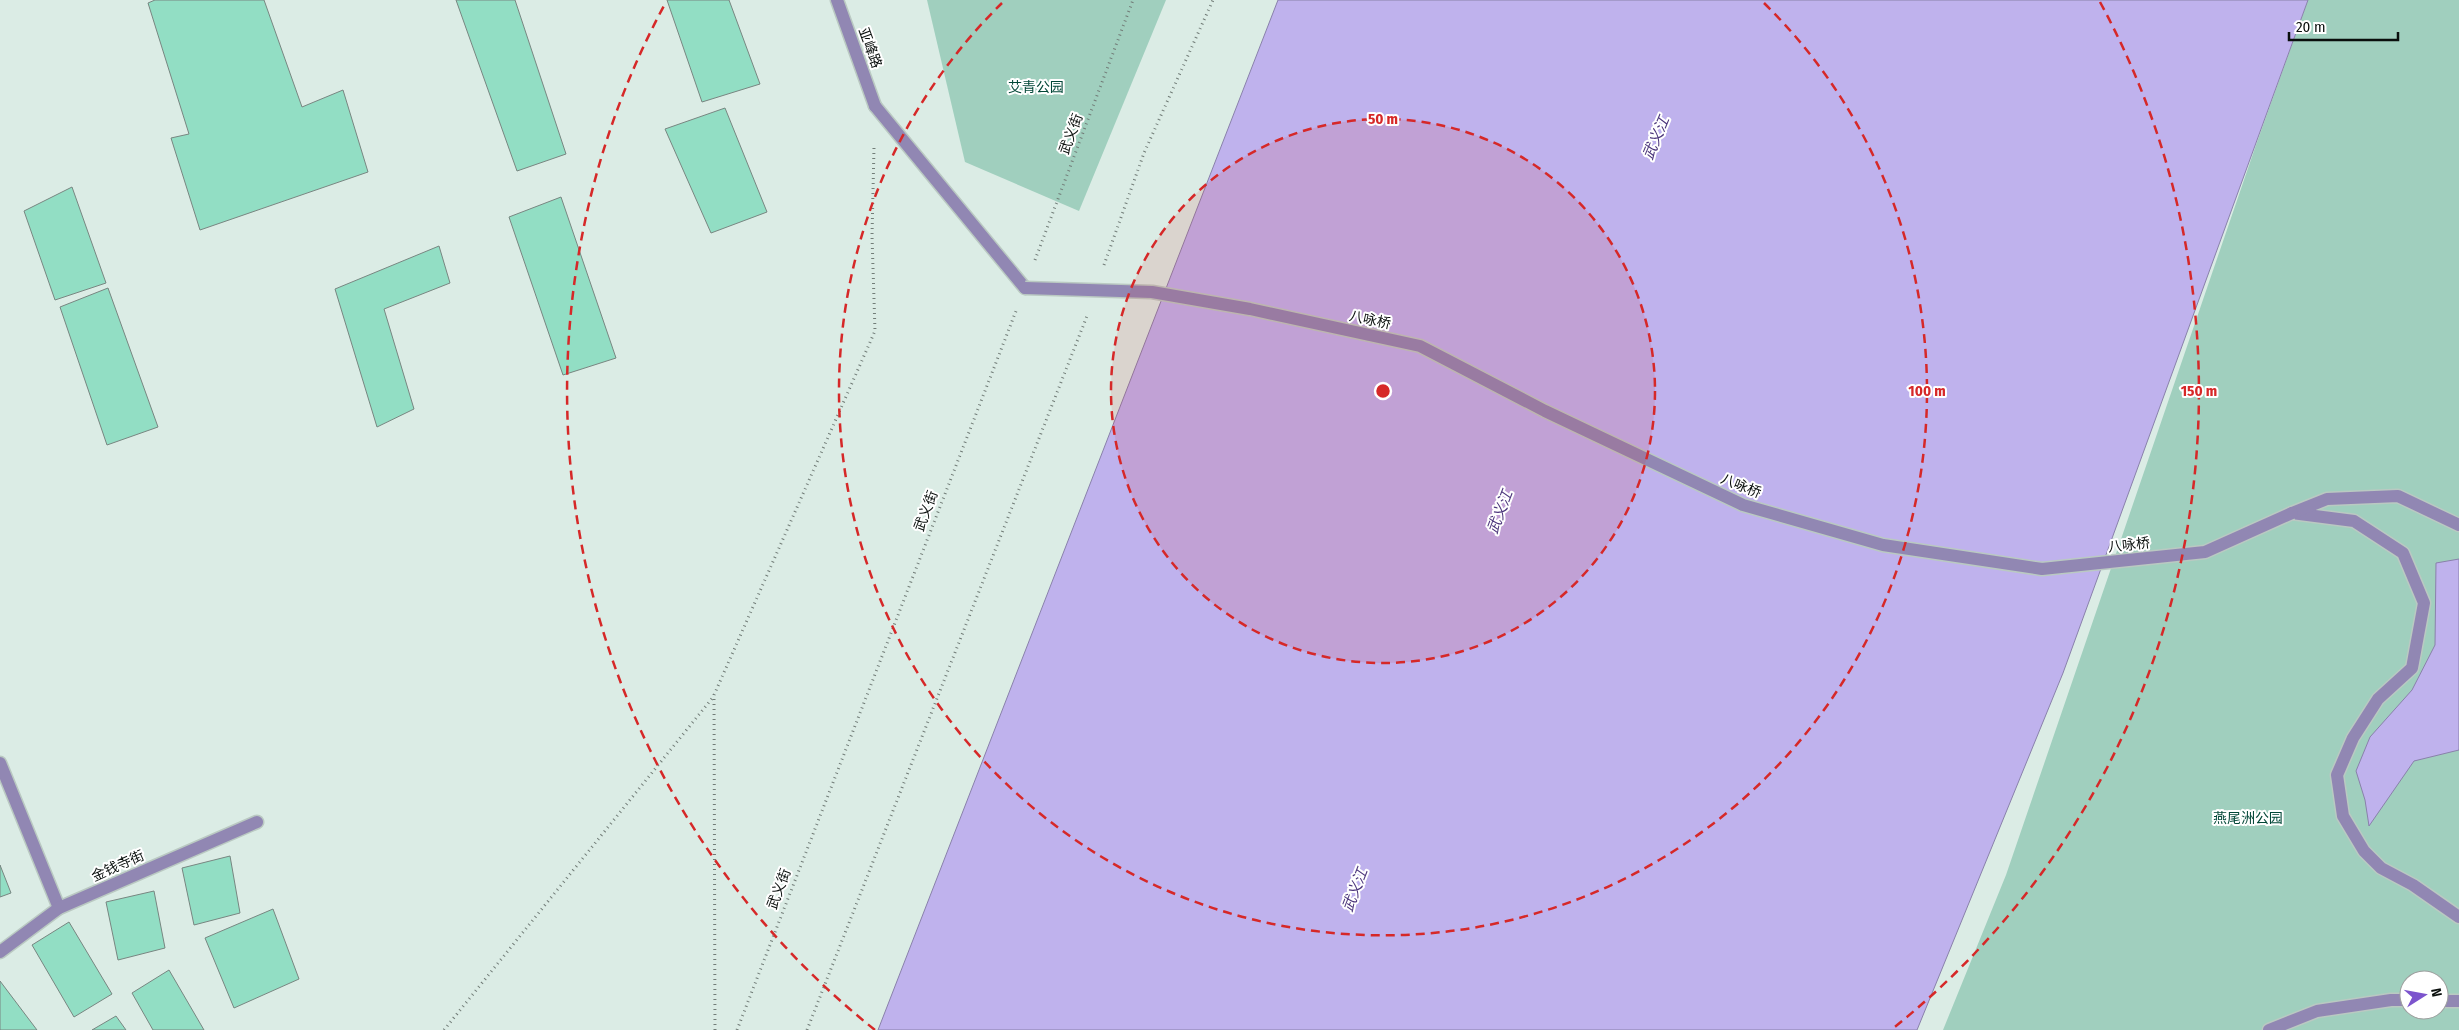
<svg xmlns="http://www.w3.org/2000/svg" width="2459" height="1030" viewBox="0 0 2459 1030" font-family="'Fira Sans Condensed','Noto Sans SC',sans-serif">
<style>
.green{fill:#a0cfbe;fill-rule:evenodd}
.water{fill:#bfb2ed;stroke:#8981aa}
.building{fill:#92dec4;stroke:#788681}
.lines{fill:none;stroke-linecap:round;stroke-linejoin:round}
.pedestrian-casing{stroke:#bac9c2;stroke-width:15}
.minor-casing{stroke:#bac9c2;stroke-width:15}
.path{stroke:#727d78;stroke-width:3;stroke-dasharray:1 4;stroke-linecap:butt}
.pedestrian{stroke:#9187b3;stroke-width:12}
.minor{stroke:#9187b3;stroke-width:12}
.pedestrian-bridge-casing{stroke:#bac9c2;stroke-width:15;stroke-linecap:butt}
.pedestrian-bridge{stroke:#9187b3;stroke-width:12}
.ring{fill:none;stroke:#d62828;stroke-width:2.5;stroke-dasharray:9 6}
.labels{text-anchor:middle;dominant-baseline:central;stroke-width:4;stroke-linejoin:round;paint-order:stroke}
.street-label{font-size:14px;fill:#0a0f0d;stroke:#fff}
.park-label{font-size:14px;fill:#024737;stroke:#fff}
.water-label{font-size:15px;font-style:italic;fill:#4b357b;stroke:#fff}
.centre{fill:#d62828;stroke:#fff;stroke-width:2.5}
.ring-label{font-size:15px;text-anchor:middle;font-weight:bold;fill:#d62828;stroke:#fff;stroke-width:4;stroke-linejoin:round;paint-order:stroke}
</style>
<rect width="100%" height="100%" fill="#dbece5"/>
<g class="green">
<path d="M927,0H1166L1079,211L965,162Z"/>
<path d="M2308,0H2459V1030H1943L2006,875L2257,142ZM2409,980H2439V1010H2409Z"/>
</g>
<g class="water">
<path d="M1278,0H2308L2063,673L1917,1030H878Z"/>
<path d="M2459,559V750L2414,761L2369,826L2365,800L2356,771L2370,737L2412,690L2435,645L2436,563Z"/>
</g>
<g class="building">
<path d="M155,0H264L302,107L343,90L368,172L200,230L171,138L189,134L148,3Z"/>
<path d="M456,0H515L566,154L517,171Z"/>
<path d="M667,0H729L760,84L702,102Z"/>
<path d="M725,108L767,212L711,233L665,129Z"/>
<path d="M72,187L106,283L55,300L24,211Z"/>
<path d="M561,197L616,358L563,375L509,217Z"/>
<path d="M439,246L450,283L384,309L414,409L377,427L335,289Z"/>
<path d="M108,288L158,427L107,445L60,307Z"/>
<path d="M230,856L240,913L194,925L182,868Z"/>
<path d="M0,865L11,893L0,897Z"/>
<path d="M154,891L165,948L118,960L106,902Z"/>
<path d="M273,909L299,979L234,1008L205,938Z"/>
<path d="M69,922L112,994L74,1017L32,945Z"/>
<path d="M169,970L204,1030H153L132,993Z"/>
<path d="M0,981L37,1030H0Z"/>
<path d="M116,1016L126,1030H92Z"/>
</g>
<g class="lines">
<defs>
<g id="pedestrian">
<path d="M875,106L1025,288"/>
<path d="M2292,513L2354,521L2403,553L2424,603L2412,668L2378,699L2353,738L2337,775L2343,816L2364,851L2381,868L2413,885L2459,917"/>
<path d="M2292,513L2327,499L2398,496L2459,525"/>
</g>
<g id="minor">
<path d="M837,0L875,106"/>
<path d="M0,763L59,908"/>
<path d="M0,952L59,908L257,822"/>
<path d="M2439,1001H2459"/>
<path d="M2269,1030L2317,1011L2391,1000H2409"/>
</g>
</defs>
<use href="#pedestrian" class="pedestrian-casing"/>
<use href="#minor" class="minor-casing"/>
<g class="path">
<path d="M1035,260L1133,0"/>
<path d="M1104,265L1144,153L1213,0"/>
<path d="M444,1030L714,696"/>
<path d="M715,1030L714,695L875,331L872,236L874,147"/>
<path d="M737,1030L1016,311"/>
<path d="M807,1030L1087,316"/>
</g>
<use href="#pedestrian" class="pedestrian"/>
<use href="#minor" class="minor"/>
<defs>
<path id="pedestrian-bridge" d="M1025,288L1152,292L1250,309L1420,346L1545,411L1743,505L1883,545L2042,569L2205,552L2292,513"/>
</defs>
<use href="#pedestrian-bridge" class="pedestrian-bridge-casing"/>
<use href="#pedestrian-bridge" class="pedestrian-bridge"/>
</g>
<circle cx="1383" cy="391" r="272" fill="#d62828" fill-opacity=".12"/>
<g class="ring">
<circle cx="1383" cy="391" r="272"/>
<path d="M1764 3A544 544 0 1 1 1002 3"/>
<path d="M875 1030A816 816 0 0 1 666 2M2100 2A816 816 0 0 1 1891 1030"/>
</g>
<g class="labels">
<g class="street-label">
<text transform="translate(870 48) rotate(70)">亚峰路</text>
<text transform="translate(1071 134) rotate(-69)">武义街</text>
<text transform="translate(1370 320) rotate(12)">八咏桥</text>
<text transform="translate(1741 486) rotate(22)">八咏桥</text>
<text transform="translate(926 511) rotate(-69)">武义街</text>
<text transform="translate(2129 545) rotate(-6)">八咏桥</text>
<text transform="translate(118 866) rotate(-24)">金钱寺街</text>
<text transform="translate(779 889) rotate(-69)">武义街</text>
</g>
<g class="park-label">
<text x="1036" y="87">艾青公园</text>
<text x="2248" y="818">燕尾洲公园</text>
</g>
<g class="water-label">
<text transform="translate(1656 138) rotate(-67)">武义江</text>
<text transform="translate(1500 512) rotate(-69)">武义江</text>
<text transform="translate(1355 890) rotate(-69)">武义江</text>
</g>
</g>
<circle cx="1383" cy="391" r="8" class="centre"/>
<g class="ring-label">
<text x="1383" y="124">50 m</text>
<text x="1927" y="396">100 m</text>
<text x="2199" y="396">150 m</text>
</g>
<g transform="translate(2424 995) rotate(79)"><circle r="24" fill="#ffffff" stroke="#9d9f9e"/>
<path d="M0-4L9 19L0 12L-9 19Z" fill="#7c54cd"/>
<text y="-8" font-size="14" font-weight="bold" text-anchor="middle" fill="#0a0f0d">N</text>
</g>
<path d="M2289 32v8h109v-8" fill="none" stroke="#0a0f0d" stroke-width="2.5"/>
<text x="2296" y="32" font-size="15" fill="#0a0f0d" stroke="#ffffff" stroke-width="4" paint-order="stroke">20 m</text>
</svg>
